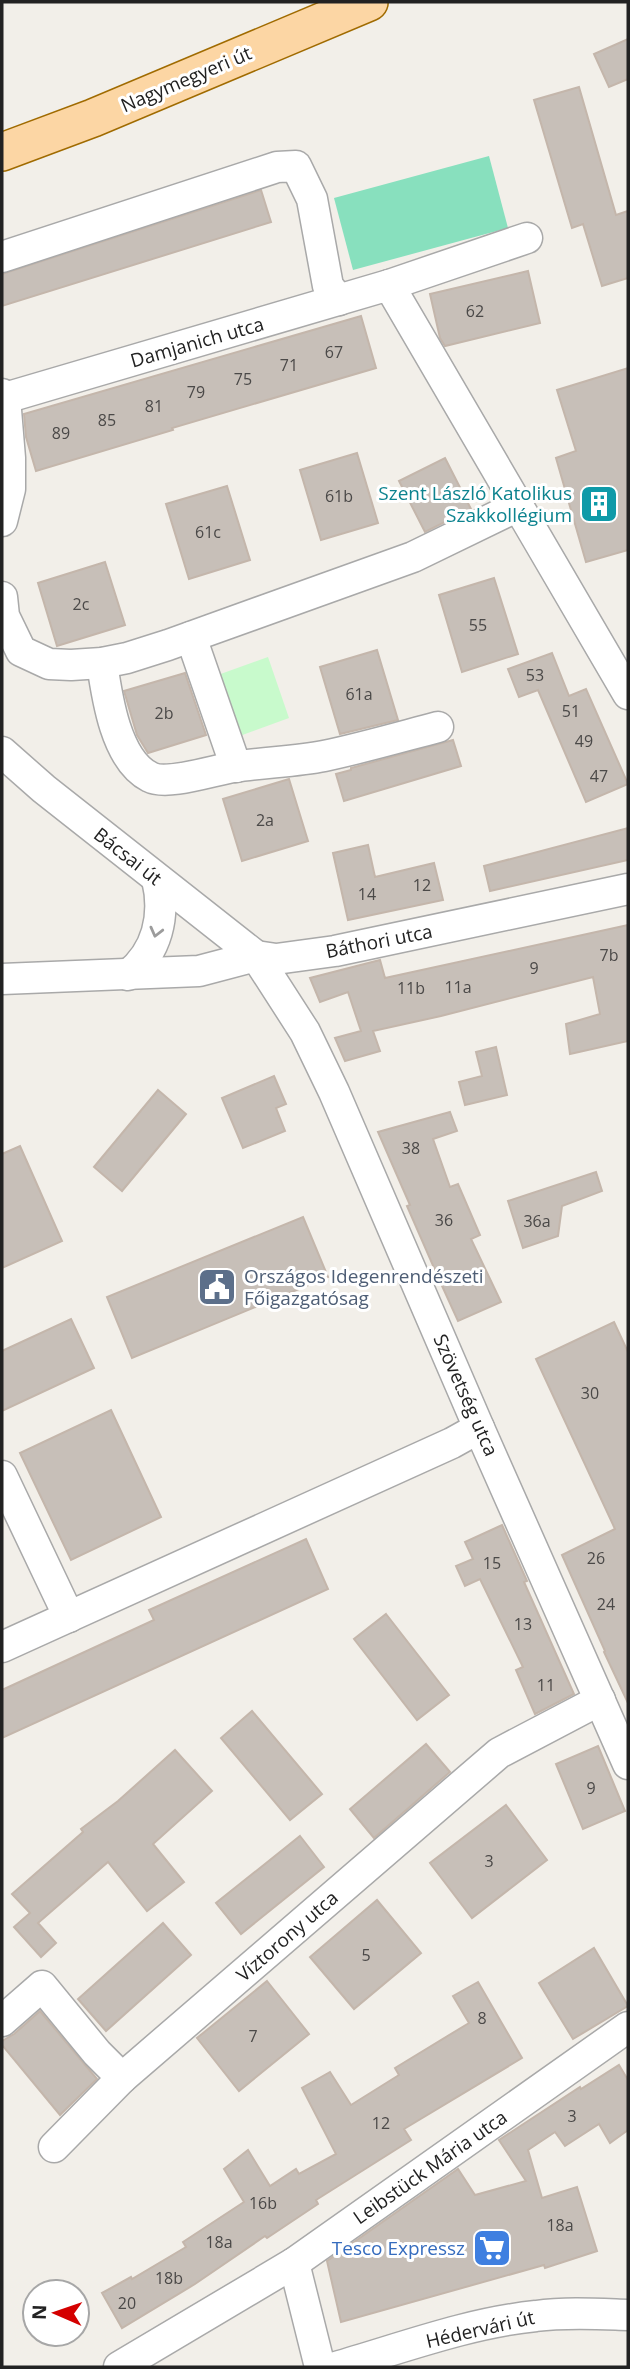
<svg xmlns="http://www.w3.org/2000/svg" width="630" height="2369" viewBox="0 0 630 2369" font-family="'Open Sans',sans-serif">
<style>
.park{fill:#c8facc}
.pitch{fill:#88e0be}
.building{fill:#c7bfb8;stroke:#c4b6ab;stroke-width:2}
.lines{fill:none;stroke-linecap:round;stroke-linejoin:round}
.minor-casing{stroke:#a9a9a9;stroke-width:33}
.major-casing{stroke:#a06b00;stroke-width:40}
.minor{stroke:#fff;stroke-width:30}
.major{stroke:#fcd6a4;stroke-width:37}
.oneway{stroke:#9c9c9c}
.labels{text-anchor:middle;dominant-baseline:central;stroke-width:6;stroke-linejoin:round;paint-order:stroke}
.number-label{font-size:16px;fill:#4b4948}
.street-label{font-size:19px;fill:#222;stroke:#fff}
.culture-label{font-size:19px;fill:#0d838f;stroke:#fff;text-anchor:end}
.service-label{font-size:19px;fill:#4e5e75;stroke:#fff;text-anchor:start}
.shop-label{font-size:19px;fill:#366cbe;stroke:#fff;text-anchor:end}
</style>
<rect width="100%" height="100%" fill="#f2efe9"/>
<path class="park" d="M268,657L289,718L237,737L215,676Z"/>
<path class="pitch" d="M489,156L508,228L353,270L334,198Z"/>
<g class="building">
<path d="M628,39V79L609,87L594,54Z"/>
<path d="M579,87L616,215L628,211V278L602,286L583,224L572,228L534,100Z"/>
<path d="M261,190L271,222L2,306V274Z"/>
<path d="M528,271L540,323L445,346L440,338L430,294Z"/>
<path d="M361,316L376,368L172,428L173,430L36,471L26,437L24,414Z"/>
<path d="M628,368V550L586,562L556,458L576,451L557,390Z"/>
<path d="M357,453L378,523L321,540L300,470Z"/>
<path d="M445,458L471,509L425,532L399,481Z"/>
<path d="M227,486L250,560L189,579L166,504Z"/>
<path d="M105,562L125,625L57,646L38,583Z"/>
<path d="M494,578L518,654L462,672L439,595Z"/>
<path d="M377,650L398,720L340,734L320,667Z"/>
<path d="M552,653L569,696L586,689L628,784L586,802L538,690L519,697L508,669Z"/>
<path d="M185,673L206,735L148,753L137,735L124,691Z"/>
<path d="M453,740L461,766L344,801L336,774L351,770V768Z"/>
<path d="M289,779L308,841L242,861L223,799Z"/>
<path d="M628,828V860L490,891L484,866Z"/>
<path d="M368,845L375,877L434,863L443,900L348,920L333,853Z"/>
<path d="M628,925V1041L570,1054L566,1024L600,1014L593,977L441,1016L373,1031L380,1051L345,1061L335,1038L361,1031L348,992L320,1002L310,978L380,960L385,978Z"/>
<path d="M496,1047L507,1095L465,1105L459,1082L482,1076L476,1052Z"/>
<path d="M274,1076L286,1104L276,1108L285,1131L243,1148L222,1098Z"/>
<path d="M158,1090L186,1114L122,1191L94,1167Z"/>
<path d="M450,1112L457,1131L433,1139L450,1187L458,1184L480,1235L471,1239L501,1302L458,1321L438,1277L407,1206L410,1205L378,1132Z"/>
<path d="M20,1146L62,1241L2,1268V1154Z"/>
<path d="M596,1172L602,1191L562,1206L558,1236L523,1248L508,1201Z"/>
<path d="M303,1217L328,1277L132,1358L107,1297Z"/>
<path d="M71,1319L94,1368L2,1411V1351Z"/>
<path d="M614,1322L628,1352V1703L604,1652L605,1651L562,1555L615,1529L536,1359Z"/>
<path d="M111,1410L161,1517L71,1560L20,1453Z"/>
<path d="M502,1525L527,1581L524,1582L574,1694L535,1714L516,1670L523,1667L480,1579L465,1586L456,1566L473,1559L465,1542Z"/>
<path d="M306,1539L328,1589L2,1738V1690L154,1620L149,1610Z"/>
<path d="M386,1614L449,1695L417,1720L354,1639Z"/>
<path d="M252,1711L322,1794L290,1820L221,1738Z"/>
<path d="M426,1744L450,1772L374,1838L350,1809Z"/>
<path d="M598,1746L625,1811L583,1829L556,1764Z"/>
<path d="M175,1750L212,1791L153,1844L184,1882L147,1911L108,1862L38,1923L56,1943L41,1957L14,1927L30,1913L12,1894L83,1832L81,1829L118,1801Z"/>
<path d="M506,1805L547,1860L472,1918L430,1863Z"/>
<path d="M300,1836L324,1867L241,1934L216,1903Z"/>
<path d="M377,1900L421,1953L354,2009L310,1957Z"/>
<path d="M163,1923L191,1955L106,2031L78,1999Z"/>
<path d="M594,1948L628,2006L573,2039L539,1983Z"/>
<path d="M267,1981L309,2034L239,2091L197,2038Z"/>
<path d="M478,1982L522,2058L404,2129L411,2140L316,2200L318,2204L267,2238L265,2236L195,2284L122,2328L102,2293L131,2277L132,2279L186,2247L183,2242L244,2202L224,2169L248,2150L270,2186L296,2169L299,2174L336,2154L302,2088L330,2072L351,2105L399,2075L395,2068L469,2023L453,1996Z"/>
<path d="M40,2011L97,2079L60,2115L2,2045V2041L14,2034Z"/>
<path d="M619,2065L628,2080V2130L610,2143L599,2124L565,2146L555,2132L528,2150L542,2198L577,2187L597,2251L545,2268L544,2265L341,2322L327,2261L458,2169L475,2195L526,2181L499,2140L580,2087L581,2089Z"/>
</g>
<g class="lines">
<defs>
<g id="minor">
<path d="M2,257L277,167L296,166L312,199L328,286L339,300"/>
<path d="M389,285L527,238"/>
<path d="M2,394L5,398L10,458V489L2,521"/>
<path d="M5,398L389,285L628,694"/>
<path d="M2,597L4,616L21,651L49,664L71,665L102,663L127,658L168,645L413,557L518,506"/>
<path d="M191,637L236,767"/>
<path d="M102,663C107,698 116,760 150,777C167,786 214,770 234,767C263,762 294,762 324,756C362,748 400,737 438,727"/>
<path d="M2,752L44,789L256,956L305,1032L334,1092L479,1428L628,1764"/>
<path d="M128,975C157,952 166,916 157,879"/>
<path d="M2,979L199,971L256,956L276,959L335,951L628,889"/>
<path d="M2,1476L69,1617"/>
<path d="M2,1647L452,1443L479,1428"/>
<path d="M2,2021L42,1986L97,2053L122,2078L499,1753L600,1700"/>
<path d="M54,2147L122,2078"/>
<path d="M294,2263L320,2367"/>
<path d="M119,2367L294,2263L628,2027"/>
<path d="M336,2367C402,2348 468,2323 536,2316C566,2312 598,2314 628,2315"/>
</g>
<path id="major" d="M2,152L93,118L369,2"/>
</defs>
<use href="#minor" class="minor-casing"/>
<use href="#major" class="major-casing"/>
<use href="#minor" class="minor"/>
<use href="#major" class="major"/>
</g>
<defs><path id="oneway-chevron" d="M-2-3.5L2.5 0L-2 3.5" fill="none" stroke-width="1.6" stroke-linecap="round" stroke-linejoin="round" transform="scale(1.75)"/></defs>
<use class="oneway" href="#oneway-chevron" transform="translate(156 932) rotate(104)"/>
<defs>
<symbol id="building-square" viewBox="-11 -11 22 22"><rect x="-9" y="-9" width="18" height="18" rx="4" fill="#0f9aa8" stroke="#fff"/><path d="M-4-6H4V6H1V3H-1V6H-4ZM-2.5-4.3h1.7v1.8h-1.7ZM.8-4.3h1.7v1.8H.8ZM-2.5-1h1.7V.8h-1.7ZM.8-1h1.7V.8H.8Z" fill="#fff"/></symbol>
<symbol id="civic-square" viewBox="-11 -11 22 22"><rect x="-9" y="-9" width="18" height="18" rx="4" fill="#5c6f8a" stroke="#fff"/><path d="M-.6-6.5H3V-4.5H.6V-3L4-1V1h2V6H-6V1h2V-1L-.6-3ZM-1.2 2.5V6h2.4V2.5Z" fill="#fff"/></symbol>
<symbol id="supermarket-square" viewBox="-11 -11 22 22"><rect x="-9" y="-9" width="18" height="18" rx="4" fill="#3f7fe0" stroke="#fff"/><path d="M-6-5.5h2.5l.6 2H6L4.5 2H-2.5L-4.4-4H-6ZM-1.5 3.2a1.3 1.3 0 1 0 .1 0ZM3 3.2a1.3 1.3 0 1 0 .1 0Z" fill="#fff"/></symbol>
</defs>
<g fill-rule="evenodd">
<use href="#building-square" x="577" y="482" width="44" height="44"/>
<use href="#civic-square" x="195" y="1265" width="44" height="44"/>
<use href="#supermarket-square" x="470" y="2226" width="44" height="44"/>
</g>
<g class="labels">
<g class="number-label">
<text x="475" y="311">62</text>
<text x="334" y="352">67</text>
<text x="289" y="365">71</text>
<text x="243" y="379">75</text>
<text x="196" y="392">79</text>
<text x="154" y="406">81</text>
<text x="107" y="420">85</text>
<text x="61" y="433">89</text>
<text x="339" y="496">61b</text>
<text x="208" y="532">61c</text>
<text x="81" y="604">2c</text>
<text x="478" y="625">55</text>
<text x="535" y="675">53</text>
<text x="359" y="694">61a</text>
<text x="571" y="711">51</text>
<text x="164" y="713">2b</text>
<text x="584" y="741">49</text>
<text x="599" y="776">47</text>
<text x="265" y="820">2a</text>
<text x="422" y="885">12</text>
<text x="367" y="894">14</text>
<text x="609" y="955">7b</text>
<text x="534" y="968">9</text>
<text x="458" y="987">11a</text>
<text x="411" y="988">11b</text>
<text x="411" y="1148">38</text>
<text x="444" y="1220">36</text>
<text x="537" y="1221">36a</text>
<text x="590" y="1393">30</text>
<text x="596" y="1558">26</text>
<text x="492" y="1563">15</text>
<text x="606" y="1604">24</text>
<text x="523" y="1624">13</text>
<text x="546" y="1685">11</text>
<text x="591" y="1788">9</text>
<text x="489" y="1861">3</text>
<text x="366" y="1955">5</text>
<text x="482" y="2018">8</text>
<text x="253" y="2036">7</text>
<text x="572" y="2116">3</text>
<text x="381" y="2123">12</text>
<text x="263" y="2203">16b</text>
<text x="560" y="2225">18a</text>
<text x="219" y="2242">18a</text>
<text x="169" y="2278">18b</text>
<text x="127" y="2303">20</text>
</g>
<g class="street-label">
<text transform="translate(186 79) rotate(-23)">Nagymegyeri út</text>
<text transform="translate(197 342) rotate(-16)">Damjanich utca</text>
<text transform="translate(128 856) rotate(38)">Bácsai út</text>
<text transform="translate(379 941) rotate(-11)">Báthori utca</text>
<text transform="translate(466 1395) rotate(66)">Szövetség utca</text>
<text transform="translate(287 1936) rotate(-41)">Víztorony utca</text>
<text transform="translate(430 2167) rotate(-35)">Leibstück Mária utca</text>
<text transform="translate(480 2329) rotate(-13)">Hédervári út</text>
</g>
<g class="culture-label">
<text x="572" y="493">Szent László Katolikus<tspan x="572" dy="22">Szakkollégium</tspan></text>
</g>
<g class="service-label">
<text x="244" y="1276">Országos Idegenrendészeti<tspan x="244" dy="22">Főigazgatósag</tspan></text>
</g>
<g class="shop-label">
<text x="465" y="2248">Tesco Expressz</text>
</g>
</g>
<rect width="630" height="2369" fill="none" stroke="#222222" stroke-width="7"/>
<g transform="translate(56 2313) rotate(272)"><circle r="33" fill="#ffffff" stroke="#a7a7a7" stroke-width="2"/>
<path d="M0-5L12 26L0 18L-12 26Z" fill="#d40000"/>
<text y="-10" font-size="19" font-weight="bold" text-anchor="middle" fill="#222222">N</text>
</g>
</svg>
